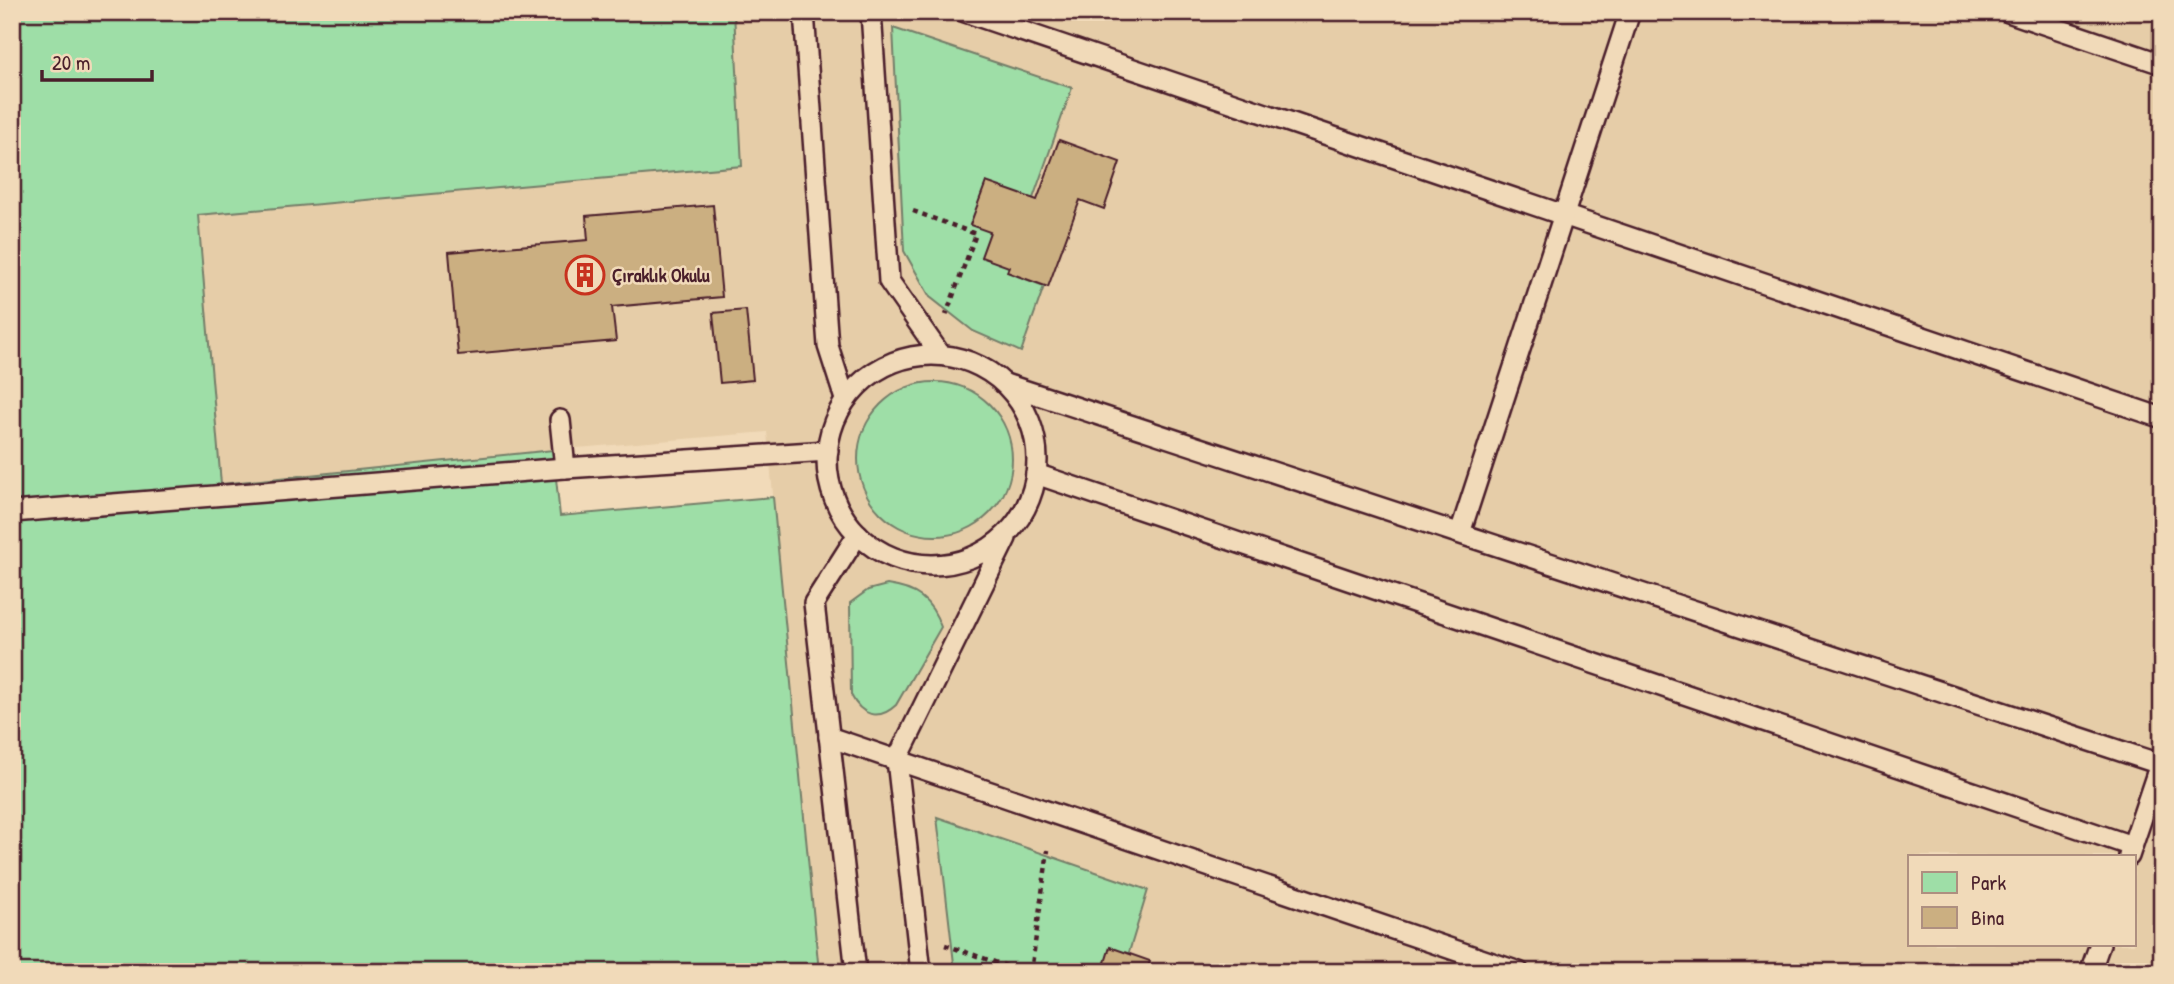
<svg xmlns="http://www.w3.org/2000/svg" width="2174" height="984" viewBox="0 0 2174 984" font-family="'Patrick Hand',sans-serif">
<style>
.built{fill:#e6cda8;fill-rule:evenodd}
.green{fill:#9edea7;stroke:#747e69;stroke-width:2}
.building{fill:#cbaf81;stroke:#4a1f2b;stroke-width:2}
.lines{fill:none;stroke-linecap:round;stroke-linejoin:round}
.service-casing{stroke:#4a1f2b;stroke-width:24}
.path{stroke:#4a1f2b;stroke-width:4.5;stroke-dasharray:5 5;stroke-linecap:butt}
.service{stroke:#f1dab9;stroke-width:19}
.labels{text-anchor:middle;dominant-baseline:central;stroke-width:5;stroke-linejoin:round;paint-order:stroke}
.poi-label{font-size:19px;font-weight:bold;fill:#4a1f2b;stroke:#f1dab9;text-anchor:start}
</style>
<rect width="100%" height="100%" fill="#f1dab9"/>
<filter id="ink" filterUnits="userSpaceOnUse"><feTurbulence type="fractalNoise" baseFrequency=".0143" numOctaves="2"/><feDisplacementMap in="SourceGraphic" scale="14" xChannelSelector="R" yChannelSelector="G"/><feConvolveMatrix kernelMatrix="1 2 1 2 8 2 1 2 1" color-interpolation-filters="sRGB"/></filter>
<g filter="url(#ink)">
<path class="built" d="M734,12H2162V972H819L767,432L553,450L221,484L198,215L742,166ZM1910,856H2134V944H1910Z"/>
<g class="green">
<path d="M12,12H734L742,166L198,215L221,484L553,450L560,516L773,497L819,972H12Z"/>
<path d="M893,28L1072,88L1007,272L1044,286L1021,352L973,331L930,297L904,251Z"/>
<circle cx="935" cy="459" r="77"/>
<path d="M887,585C916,589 931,599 941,627L896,705C878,722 861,715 851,695L850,603L868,590Z"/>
<path d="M937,817L1148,890L1123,972H955Z"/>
</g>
<g class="building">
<path d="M1059,140L1120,162L1104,209L1080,200L1048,287L1007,272L1009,267L981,257L990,232L970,225L986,182L1037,200Z"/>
<path d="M713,205L722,297L612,307L616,341L458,355L449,252L588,240L586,216Z"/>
<path d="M746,310L753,380L720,383L713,313Z"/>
<path d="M1110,947L1150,961L1146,972H1102Z"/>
</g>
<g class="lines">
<defs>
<g id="service">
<path d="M804,12L828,346L845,399"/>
<path d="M871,12L889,281L940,354"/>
<path d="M965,12L2162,418"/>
<path d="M2008,12L2162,64"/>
<circle cx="932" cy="460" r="105"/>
<path d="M1005,384L2160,764"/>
<path d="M560,420L565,468"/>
<path d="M1036,474L2132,846"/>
<path d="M12,512L565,468L828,451"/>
<path d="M1460,533L1630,12"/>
<path d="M829,737L1519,972"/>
<path d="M2129,856L2162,758"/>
<path d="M856,972L814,603L858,534"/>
<path d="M921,972L897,760L1006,538"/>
<path d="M2090,972L2100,944"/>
</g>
</defs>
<use href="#service" class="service-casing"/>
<g class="path">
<path d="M913,211L976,234L946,315"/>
<path d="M945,945L1024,972"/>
<path d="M1031,972L1048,850"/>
</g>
<use href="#service" class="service"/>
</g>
</g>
<defs>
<symbol id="building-ring" viewBox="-11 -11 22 22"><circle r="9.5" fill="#f1dab9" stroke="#c8321e" stroke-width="1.5"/><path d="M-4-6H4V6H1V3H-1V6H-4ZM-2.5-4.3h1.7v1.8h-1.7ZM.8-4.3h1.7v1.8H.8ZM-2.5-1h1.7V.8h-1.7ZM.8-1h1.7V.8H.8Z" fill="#c8321e"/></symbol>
</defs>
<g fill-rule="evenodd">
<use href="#building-ring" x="563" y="253" width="44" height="44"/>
</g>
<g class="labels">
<g class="poi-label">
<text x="612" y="275">Çıraklık Okulu</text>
</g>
</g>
<rect width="2174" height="984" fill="none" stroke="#f1dab9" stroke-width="42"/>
<rect x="21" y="21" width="2132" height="942" fill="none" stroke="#4a1f2b" stroke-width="2.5" filter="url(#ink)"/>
<rect x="1908" y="855" width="228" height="91" fill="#f1dab9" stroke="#ae8f80" stroke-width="2"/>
<rect x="1922" y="872" width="35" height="21" fill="#9edea7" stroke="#ae8f80" stroke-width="2"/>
<text x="1971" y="890" font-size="21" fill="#4a1f2b">Park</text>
<rect x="1922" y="907" width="35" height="21" fill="#cbaf81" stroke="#ae8f80" stroke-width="2"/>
<text x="1971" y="925" font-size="21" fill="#4a1f2b">Bina</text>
<path d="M42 70v10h110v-10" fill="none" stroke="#4a1f2b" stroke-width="3.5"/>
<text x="52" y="70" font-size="21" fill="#4a1f2b" stroke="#f1dab9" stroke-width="5" paint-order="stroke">20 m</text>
</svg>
